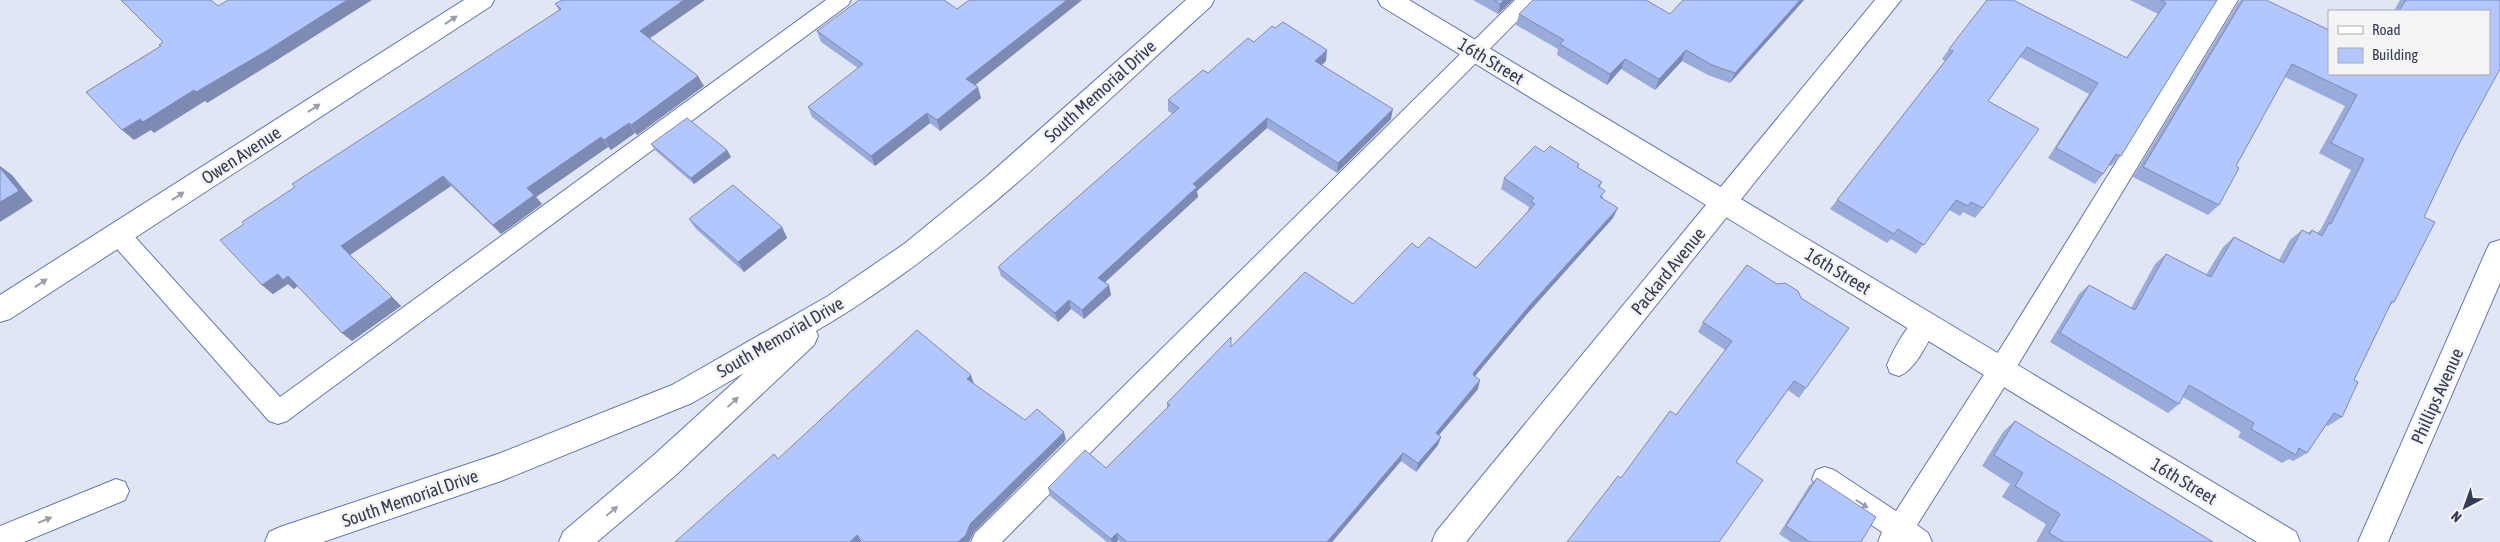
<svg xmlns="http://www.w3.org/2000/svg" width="2500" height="542" viewBox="0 0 2500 542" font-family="'Asap Condensed',sans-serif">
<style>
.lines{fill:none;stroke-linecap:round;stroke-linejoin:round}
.service-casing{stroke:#6277b3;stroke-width:2}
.minor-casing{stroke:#6277b3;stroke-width:2}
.tertiary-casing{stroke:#6277b3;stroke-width:2}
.secondary-casing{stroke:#6277b3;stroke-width:2}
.service{fill:#fff;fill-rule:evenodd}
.minor{fill:#fff;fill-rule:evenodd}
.tertiary{fill:#fff;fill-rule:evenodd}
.secondary{fill:#fff;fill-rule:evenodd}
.wall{fill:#99abda}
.shaded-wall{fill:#7d8bb2}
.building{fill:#b2c7fe;stroke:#7d8bb2}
.oneway{fill:#989eaa}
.labels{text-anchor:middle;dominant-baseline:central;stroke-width:5;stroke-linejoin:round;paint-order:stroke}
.street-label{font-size:18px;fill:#323c56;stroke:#f4f4f4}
</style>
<rect width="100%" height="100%" fill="#e1e6f4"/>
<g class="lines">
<defs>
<g id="service">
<path d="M826,0H851L848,5L287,421L278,424L269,421L110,241L106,234L110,227L118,224L126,227L280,397Z"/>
<path d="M1515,0H1538L1002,542H971L975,533Z"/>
<path d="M2217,0H2238L2010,378L1917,525L1928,533L1932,542H1878L1882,532L1816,488L1812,479L1816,470L1825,467L1834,470L1896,511L1992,362Z"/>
<path d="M1925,313L1934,317L1937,324C1929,340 1916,370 1899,376L1890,373L1887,365C1894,349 1908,320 1925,313Z"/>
<path d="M116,479L125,482L129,491L125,500L24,542H0V526Z"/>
</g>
<g id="minor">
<path d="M464,0H494L491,6L10,319L0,322V295Z"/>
<path d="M1875,0H1901L1466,542H1432L1436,532Z"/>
<path d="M2500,240V283L2388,542H2358L2486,251L2490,243Z"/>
</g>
<path id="tertiary" d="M1378,0H1409L2296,532L2300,542H2257L1381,6Z"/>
<path id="secondary" d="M1186,0H1214L1211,6C1085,120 962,246 816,331L818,336L814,345L677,474L597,542H559L563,532L655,454L744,373L692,403L501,481L323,542H265L269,532L280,527L498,454L672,385L828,296L904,244L986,177Z"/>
</defs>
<use href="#service" class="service-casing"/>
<use href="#minor" class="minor-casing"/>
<use href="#tertiary" class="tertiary-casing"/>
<use href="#secondary" class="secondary-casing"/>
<use href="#service" class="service"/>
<use href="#minor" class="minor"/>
<use href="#tertiary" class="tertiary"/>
<use href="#secondary" class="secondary"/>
</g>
<g class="wall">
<path d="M969,0H1082L975,85L981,98L940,131L930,123L875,166L812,117L808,107L858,68L821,42L817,31L957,9Z"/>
<path d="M1473,0H1513L1498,14Z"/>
<path d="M1804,0L1730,83L1708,75L1682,61L1655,90L1621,69L1607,85L1557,55L1558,49L1516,25L1519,14H1670Z"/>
<path d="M1987,0L2126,58L2158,14L2130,0H2217L2121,156L2111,166L2109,165L2103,174L2095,184L2048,158L2089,94L2020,57L1988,101L1983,208L1975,218L1963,212L1960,216L1949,210L1916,254L1891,239L1887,243L1830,209L1837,200L1945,61L1942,59L1949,49Z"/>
<path d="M2241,0H2266L2329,74L2489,11H2394L2400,0H2500L2458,146L2424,217L2394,302L2389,306L2354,380L2342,417L2328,426L2326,425L2307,453L2293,461L2289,459L2282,463L2238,437L2241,432L2183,397L2179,404L2168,413L2050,342L2079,294L2089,285L2131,308L2155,264L2166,254L2206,275L2223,247L2234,237L2279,260L2290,240L2302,230L2308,233L2312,230L2317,233L2321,229L2351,170L2319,153L2345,106L2285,77L2236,166L2219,205L2208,215L2133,177L2238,3Z"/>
<path d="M555,4L650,38L704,86L637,135L635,133L611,150L608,147L536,197L542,204L501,234L451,186L350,255L401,306L352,341L342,333L298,286L294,289L288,284L273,294L262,285L244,224L559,10Z"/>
<path d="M1254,42L1326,61L1322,65L1391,119L1337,173L1267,128L1197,191L1198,197L1105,282L1111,295L1084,319L1071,309L1058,322L1001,276L998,267L1173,114L1168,111V100Z"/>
<path d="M651,144L727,150L731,157L694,184L655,150Z"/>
<path d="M1544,152L1579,164L1578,168L1602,182L1600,187L1603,198L1613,218L1527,314L1475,376L1478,389L1439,435L1441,437L1438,445L1416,472L1401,461L1332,542H1120L1118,540L1117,542H1107L1050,496L1048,488L1106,468L1167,408V403L1232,347L1353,304L1418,248L1476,268L1528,211L1529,207L1501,189L1504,178Z"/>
<path d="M689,219L782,227L787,238L744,272L696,229Z"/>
<path d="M1703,322L1806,388L1799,398L1788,390L1736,462L1621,478L1676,415L1725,350L1698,332Z"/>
<path d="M2015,421L2213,542H2036L2046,524L2002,497L2010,484L1982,466L2003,432Z"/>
<path d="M1817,478L1861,542H1791L1779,534L1809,486Z"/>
</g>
<g class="shaded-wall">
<path d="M347,0H372L277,60L207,103L205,101L154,133L151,130L134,140L122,130L140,119L194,90Z"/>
<path d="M684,0H705L646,41L640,31Z"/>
<path d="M1067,0H1082L969,90L966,79Z"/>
<path d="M1504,0H1513L1498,14L1500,4Z"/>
<path d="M1800,0H1804L1730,83L1735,73Z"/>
<path d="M1327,50L1326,61L1314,72L1315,61Z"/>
<path d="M1686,50L1682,61L1655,90L1659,79Z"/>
<path d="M1625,59L1621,69L1607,85L1610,74Z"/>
<path d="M698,76L704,86L637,135L631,125Z"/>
<path d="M978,87L981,98L940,131L937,120Z"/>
<path d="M1393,109L1391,119L1337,173L1338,163Z"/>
<path d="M927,113L930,123L875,166L871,156Z"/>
<path d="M1267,118V128L1197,191L1198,197L1100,287L1098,278L1193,184Z"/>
<path d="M629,123L635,133L611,150L604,140Z"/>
<path d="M601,137L608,147L536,197L542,204L501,234L493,225L527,188Z"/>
<path d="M727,150L731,157L694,184L691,178Z"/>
<path d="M0,166L12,175L33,201L0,222Z"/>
<path d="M443,176L451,186L350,255L401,306L352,341L342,333L341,246Z"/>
<path d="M1618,208L1613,218L1527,314L1471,381L1474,372L1530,305Z"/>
<path d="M782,227L787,238L744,272L738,262Z"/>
<path d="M278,274L288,276L299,285L294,289L288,284L273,294L262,285Z"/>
<path d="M1109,285L1111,295L1084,319L1082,310Z"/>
<path d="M1069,300L1071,309L1058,322L1055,313Z"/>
<path d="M971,375L974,384L967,379Z"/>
<path d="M1480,380L1478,389L1433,442L1436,433Z"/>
<path d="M1064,432L1066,440L974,532L969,542H958L970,524Z"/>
<path d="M1441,437L1438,445L1416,472L1418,463Z"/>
<path d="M1403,453L1401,461L1332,542H1327Z"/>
<path d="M1117,533L1118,540L1117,542H1112L1111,539Z"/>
<path d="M857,535L862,542H850Z"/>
</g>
<g class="building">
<path d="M121,0H211L218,6L228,0H347L268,50L196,92L194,90L143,122L140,119L122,130L86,92L161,46L159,45L163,42Z"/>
<path d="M562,0H684L640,31L698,76L631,125L629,123L604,140L601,137L527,188L534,195L493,225L443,176L341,246L392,297L342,333L288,276L283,280L278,274L262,285L220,240L244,224L242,222L295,187L292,184L561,9L555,4Z"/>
<path d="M859,0H944L957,9L969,0H1067L966,79L978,87L937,120L927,113L871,156L808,107L863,64L817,31Z"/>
<path d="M1494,0H1504L1500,4Z"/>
<path d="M1533,0H1646L1670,14L1683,0H1800L1735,73L1712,65L1686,50L1659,79L1625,59L1610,74L1560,44L1564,40L1519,14Z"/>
<path d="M1987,0H2013L2127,58L2166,3L2161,0H2217L2121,156L2116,154L2103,174L2056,148L2098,83L2027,47L1988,101L2039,129L1983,208L1971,202L1968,206L1956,200L1924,245L1898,229L1894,234L1837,200L1953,51L1949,49Z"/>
<path d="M2243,0H2266L2329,30V74H2489V11H2399L2406,0H2500V69L2458,146L2424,217L2435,222L2394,302L2392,301L2354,380L2358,382L2342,417L2334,413L2307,453L2299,448L2296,455L2251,429L2254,423L2189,385L2179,404L2060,333L2089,285L2135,310L2166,254L2211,277L2234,237L2284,263L2302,230L2310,234L2312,230L2322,236L2329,223L2331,224L2364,159L2331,143L2357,95L2292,64L2236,166L2239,168L2219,205L2143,167Z"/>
<path d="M1283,22L1327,50L1315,61L1393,109L1338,163L1267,118L1193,184L1197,187L1098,278L1109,285L1082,310L1069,300L1055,313L998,267L1179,108L1168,100L1203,70L1208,73L1248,38L1254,42L1272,26L1275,28Z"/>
<path d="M687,118L727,150L691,178L651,144Z"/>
<path d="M1535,146L1544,152L1550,146L1579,164L1577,167L1602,182L1598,186L1605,191L1600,197L1618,208L1530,305L1474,372L1473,375L1480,380L1436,433L1441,437L1418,463L1403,453L1327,542H1127L1117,533L1111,539L1048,488L1085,450L1106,468L1170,405L1167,403L1231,337V347L1305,272L1353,304L1412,243L1418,248L1429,237L1476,268L1535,204L1531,201L1534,198L1504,178Z"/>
<path d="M0,168L19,191L0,202Z"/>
<path d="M733,185L782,227L738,262L689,219Z"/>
<path d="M1747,265L1777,284L1785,283L1798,291L1801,298L1849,328L1806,388L1794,381L1736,462L1763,480L1719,542H1567L1618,476L1621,478L1670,411L1676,415L1732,341L1703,322Z"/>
<path d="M917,330L971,375L967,379L1025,420L1037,409L1064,432L970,524L966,535L958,542H864L857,535L850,542H675L774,454L778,459Z"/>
<path d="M2015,421L2213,542H2064L2049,533L2060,514L2015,486L2023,473L1994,455Z"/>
<path d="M1817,478L1876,517L1861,542H1810L1786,526Z"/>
</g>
<defs><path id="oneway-solid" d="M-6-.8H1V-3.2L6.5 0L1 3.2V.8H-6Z" transform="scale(1.25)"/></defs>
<g class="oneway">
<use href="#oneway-solid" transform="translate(451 20) rotate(-33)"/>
<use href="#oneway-solid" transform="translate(314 108) rotate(-33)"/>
<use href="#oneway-solid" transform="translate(178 196) rotate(-33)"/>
<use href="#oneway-solid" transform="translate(41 283) rotate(-33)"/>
<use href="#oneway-solid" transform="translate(733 402) rotate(-43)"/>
<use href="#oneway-solid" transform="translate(1862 504) rotate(34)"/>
<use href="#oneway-solid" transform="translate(612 511) rotate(-40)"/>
<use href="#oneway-solid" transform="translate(45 520) rotate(-22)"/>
</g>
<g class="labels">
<g class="street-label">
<text transform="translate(1491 61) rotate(31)">16th Street</text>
<text transform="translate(1100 91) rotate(-42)">South Memorial Drive</text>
<text transform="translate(241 155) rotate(-33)">Owen Avenue</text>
<text transform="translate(1668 271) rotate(-51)">Packard Avenue</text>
<text transform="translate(1838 271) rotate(31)">16th Street</text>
<text transform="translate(780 337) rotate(-30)">South Memorial Drive</text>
<text transform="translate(2437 396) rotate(-66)">Phillips Avenue</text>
<text transform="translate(2184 481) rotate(31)">16th Street</text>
<text transform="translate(410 498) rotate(-19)">South Memorial Drive</text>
</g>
</g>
<rect x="2328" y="10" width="162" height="65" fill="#f4f4f4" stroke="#a6aab5"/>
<rect x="2338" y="26" width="25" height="8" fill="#ffffff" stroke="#a6aab5"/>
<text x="2372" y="35" font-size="15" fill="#323c56">Road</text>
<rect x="2338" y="48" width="25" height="15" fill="#b2c7fe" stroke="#a6aab5"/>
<text x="2372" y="60" font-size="15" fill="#323c56">Building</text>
<g transform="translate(2465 507) rotate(221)" stroke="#f4f4f4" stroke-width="4" paint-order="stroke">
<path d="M0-4L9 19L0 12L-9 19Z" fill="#323c56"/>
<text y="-8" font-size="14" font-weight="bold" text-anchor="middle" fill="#323c56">N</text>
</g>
</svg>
